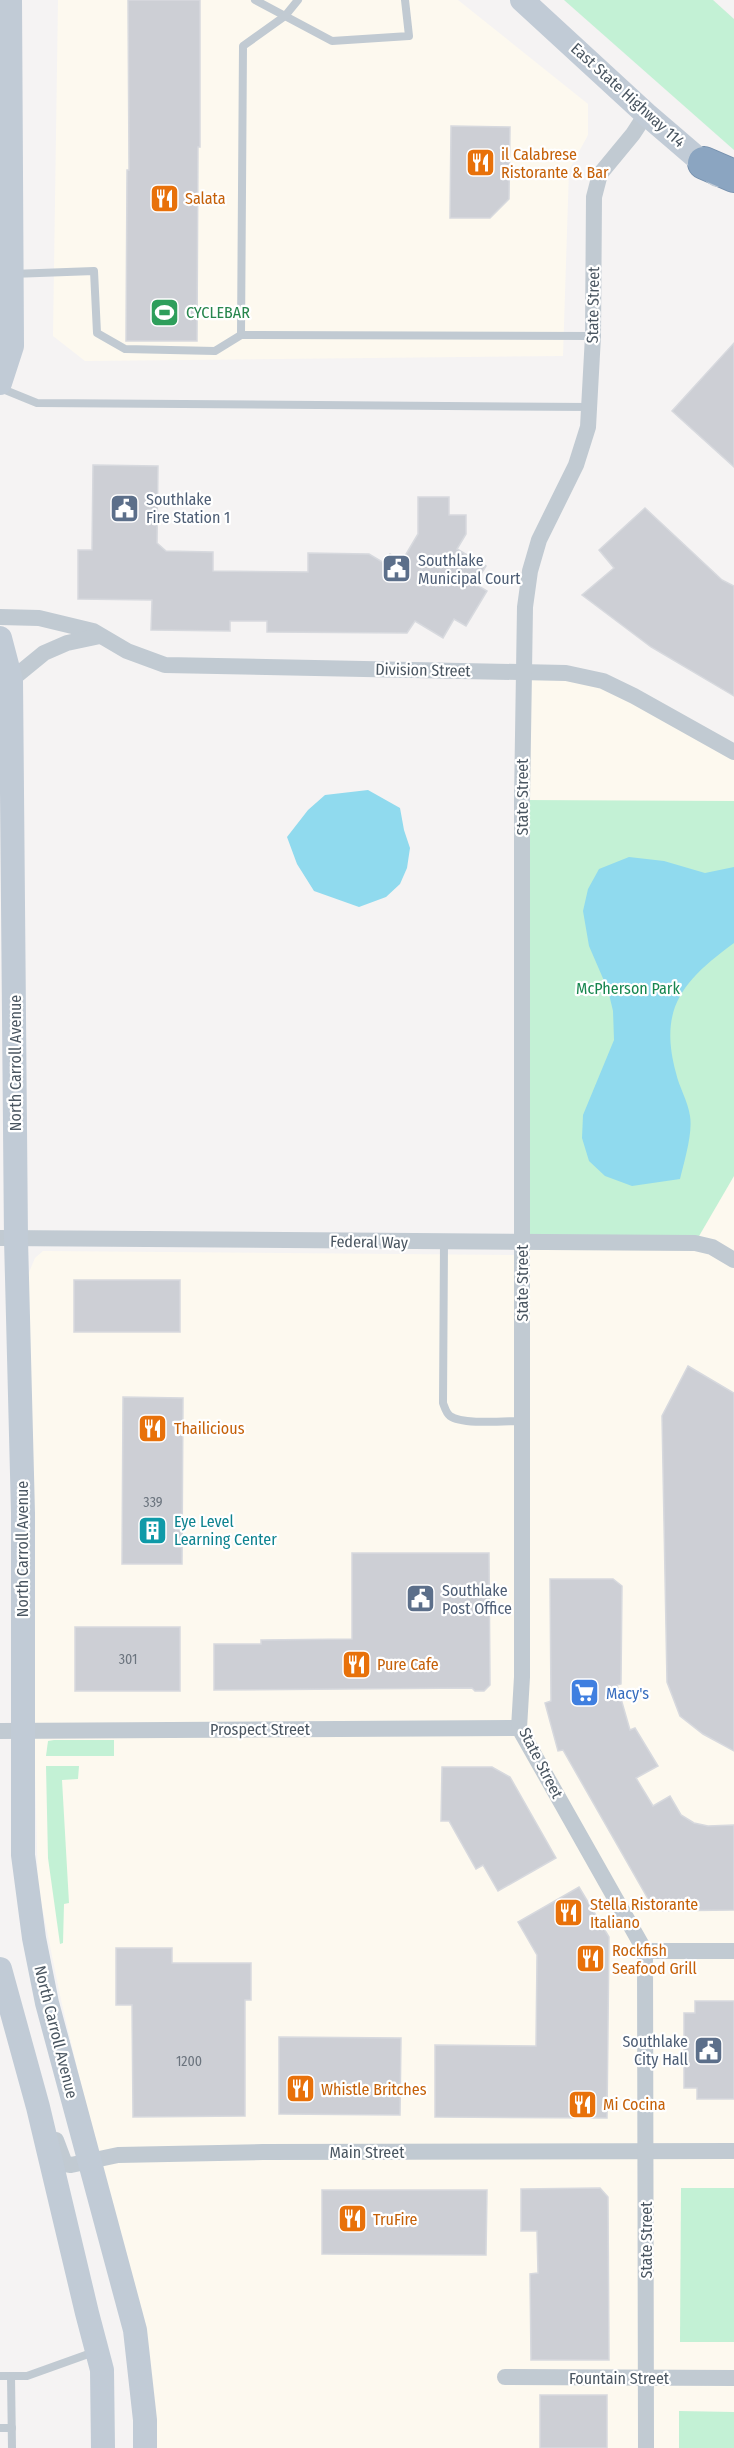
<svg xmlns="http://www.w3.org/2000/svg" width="734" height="2448" viewBox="0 0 734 2448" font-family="'Fira Sans Condensed',sans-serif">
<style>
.commercial{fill:#fdf9ef}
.green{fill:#c3f1d5}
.water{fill:#90daee}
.building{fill:#cdcfd5;stroke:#d7d9de;stroke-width:1.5}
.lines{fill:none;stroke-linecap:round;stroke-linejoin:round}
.highway-casing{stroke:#7690ad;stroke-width:34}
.lane{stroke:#c1cad2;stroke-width:8}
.street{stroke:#c1cad2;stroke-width:16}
.secondary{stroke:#c1cbd6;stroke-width:24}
.highway{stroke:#8ba5c1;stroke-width:32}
.labels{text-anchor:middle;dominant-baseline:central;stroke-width:4.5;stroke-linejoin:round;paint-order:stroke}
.number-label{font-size:14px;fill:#6b747e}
.street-label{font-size:16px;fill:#4a5661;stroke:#fff}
.food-label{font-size:16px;fill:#c56008;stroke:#fff;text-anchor:start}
.leisure-label{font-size:16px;fill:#27864d;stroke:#fff;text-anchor:start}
.service-label{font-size:16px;fill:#4e5e75;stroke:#fff;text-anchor:start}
.park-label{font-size:16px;fill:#17864f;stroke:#fff}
.culture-label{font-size:16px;fill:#0d838f;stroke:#fff;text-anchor:start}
.shop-label{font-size:16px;fill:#366cbe;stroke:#fff;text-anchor:start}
</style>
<rect width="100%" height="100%" fill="#f5f3f3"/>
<g class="commercial">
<path d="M58,0H458L588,104V135L569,170L563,356L85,361L53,336Z"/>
<path d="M523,672L603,681L734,752V2448H152L91,2127L61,2000L38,1887L33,1697L27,1277L35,1258L43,1251L521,1255Z"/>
</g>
<g class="green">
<path d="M564,0H713L734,19V150Z"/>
<path d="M522,800L734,801V1176L695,1243H521Z"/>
<path d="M54,1740H114V1756H46L48,1741Z"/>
<path d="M46,1766H79L78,1779L62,1780L69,1903L64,1904L63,1943L60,1944L48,1858Z"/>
<path d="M681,2188H734V2342H680Z"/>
<path d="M679,2411L734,2412V2448H679Z"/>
</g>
<g class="water">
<path d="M368,790L400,808L404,830L410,848L407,868L400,884L386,897L359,907L314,891L297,864L287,837L308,810L325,795Z"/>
<path d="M629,857L664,861L705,873L734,867V943C684,980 658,1007 676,1073C679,1087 688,1101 690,1116C693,1133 684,1162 680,1179L632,1186L605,1176L589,1161L582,1138L583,1115L614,1040L613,1011L608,990L589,946L583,911L588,889L599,869Z"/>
</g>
<g class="building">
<path d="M128,0H200V147H198L197,341H126L127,170H129Z"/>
<path d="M451,126L510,127L509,199L490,218H450Z"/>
<path d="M734,343V467L672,411Z"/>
<path d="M93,465L158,466L157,543L166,551L213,552V571L308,572V553L369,554L384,563L390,554L402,561L418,534V497H449V515H466V534L457,549L486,566L475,584L487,591L466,626L454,619L443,638L415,621L407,633L267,632V621H230V631L151,630L152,600L78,599V550H92Z"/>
<path d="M645,508L722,580L734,586V696L651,647L582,595L614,568L599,550Z"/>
<rect x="74" y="1280" width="106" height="52"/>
<path d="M688,1366L734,1393V1751L703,1734L680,1716L667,1682L662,1416Z"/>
<path d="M123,1397L183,1398L182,1564H122Z"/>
<path d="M352,1553H489L490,1685L484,1691H475L472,1688L214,1690V1644H261V1640L352,1639Z"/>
<path d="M550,1579H613L622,1586L621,1684L617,1685L630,1730L635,1728L658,1766L636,1778L653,1806L670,1796L681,1815L694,1823L708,1826L734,1825V1910L655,1911L563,1750L558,1751L545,1703L551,1701Z"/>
<rect x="75" y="1627" width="105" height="64"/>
<path d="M442,1767H492L510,1777L556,1858L498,1891L483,1865L476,1869L449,1821H441Z"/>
<path d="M579,1887L609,1937L607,2118L435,2117V2045L536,2046L537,1955L518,1922Z"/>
<path d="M116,1948H172V1963H251V2000H245V2116L133,2117L132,2005H116Z"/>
<path d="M695,2001H734V2099H697V2088H684V2013H695Z"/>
<path d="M279,2037L401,2038L400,2115L279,2114Z"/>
<path d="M600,2188L608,2197L609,2360H531L530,2274L538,2273L537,2231H521V2189Z"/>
<path d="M322,2190H487L486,2255L322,2254Z"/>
<rect x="540" y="2395" width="67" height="53"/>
</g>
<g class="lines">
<defs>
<path id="highway" d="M704,163L734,176"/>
</defs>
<use href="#highway" class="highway-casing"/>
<g class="lane">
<path d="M255,0L332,41L409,36L405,0"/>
<path d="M12,274L94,271L97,333L125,349L215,351L241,335L593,336"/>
<path d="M241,335L243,46L285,16L298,0"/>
<path d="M0,388L37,403L589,407"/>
<path d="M444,1242L443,1403C445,1408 446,1413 450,1416C462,1425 506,1421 522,1421"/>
<path d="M0,2376H27L94,2352"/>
<path d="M11,2376L12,2448"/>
<path d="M0,2428H12"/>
</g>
<g class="street">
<path d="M0,617L39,618L93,631L127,651L165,665L566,673L603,681L634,696L734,752"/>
<path d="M11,680L44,653L67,643L100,636"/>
<path d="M0,1238L695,1243L712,1247L734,1260"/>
<path d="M0,1731L519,1728"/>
<path d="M645,1951H734"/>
<path d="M56,2140L65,2164L71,2165L118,2155L263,2152L734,2151"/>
<path d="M505,2377L734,2378"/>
<path d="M646,2448L645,1951L519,1728L522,1677V800L525,607L530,571L539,540L576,465L588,427L593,336L594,197L600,174L633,134L646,114"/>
</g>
<g class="secondary">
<path d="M522,0L646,114L717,175"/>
<path d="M0,383L12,346L10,0"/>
<path d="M0,638L11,680L16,1239L23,1513V1855L34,1938L47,2003L135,2330L145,2420V2448"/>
<path d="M0,1969L38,2107L87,2313L102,2370L103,2448"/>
</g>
<use href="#highway" class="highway"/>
</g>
<defs>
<symbol id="restaurant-square" viewBox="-11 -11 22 22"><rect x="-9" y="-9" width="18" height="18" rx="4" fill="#e8710a" stroke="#fff"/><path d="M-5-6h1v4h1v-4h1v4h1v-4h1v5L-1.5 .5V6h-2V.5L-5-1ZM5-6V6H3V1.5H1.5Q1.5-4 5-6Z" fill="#fff"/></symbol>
<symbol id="stadium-square" viewBox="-11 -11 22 22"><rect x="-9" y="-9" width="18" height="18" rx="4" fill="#2e9e5b" stroke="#fff"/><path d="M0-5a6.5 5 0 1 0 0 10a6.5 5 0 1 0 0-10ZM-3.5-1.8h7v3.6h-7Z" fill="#fff"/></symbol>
<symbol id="civic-square" viewBox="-11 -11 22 22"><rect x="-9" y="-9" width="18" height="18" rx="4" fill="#5c6f8a" stroke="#fff"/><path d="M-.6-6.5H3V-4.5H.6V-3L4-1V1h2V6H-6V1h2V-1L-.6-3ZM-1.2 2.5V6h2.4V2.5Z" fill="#fff"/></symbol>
<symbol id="building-square" viewBox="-11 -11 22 22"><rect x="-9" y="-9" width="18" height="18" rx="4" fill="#0f9aa8" stroke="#fff"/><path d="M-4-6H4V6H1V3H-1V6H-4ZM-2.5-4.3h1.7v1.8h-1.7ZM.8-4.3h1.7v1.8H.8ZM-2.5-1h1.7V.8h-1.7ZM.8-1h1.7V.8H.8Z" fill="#fff"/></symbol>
<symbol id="supermarket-square" viewBox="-11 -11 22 22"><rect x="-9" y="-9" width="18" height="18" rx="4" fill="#3f7fe0" stroke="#fff"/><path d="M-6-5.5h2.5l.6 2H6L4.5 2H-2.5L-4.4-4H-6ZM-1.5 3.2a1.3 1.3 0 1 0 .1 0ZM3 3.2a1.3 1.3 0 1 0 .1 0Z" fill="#fff"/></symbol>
</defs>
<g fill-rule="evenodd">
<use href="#restaurant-square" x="464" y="146" width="33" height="33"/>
<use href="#restaurant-square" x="148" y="182" width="33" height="33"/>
<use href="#stadium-square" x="148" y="296" width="33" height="33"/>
<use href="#civic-square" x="108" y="492" width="33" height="33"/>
<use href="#civic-square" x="380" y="552" width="33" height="33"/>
<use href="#restaurant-square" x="136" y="1412" width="33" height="33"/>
<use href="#building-square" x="136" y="1514" width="33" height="33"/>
<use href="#civic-square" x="404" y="1582" width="33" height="33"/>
<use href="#restaurant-square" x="340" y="1648" width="33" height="33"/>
<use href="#supermarket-square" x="568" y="1676" width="33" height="33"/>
<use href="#restaurant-square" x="552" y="1896" width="33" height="33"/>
<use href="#restaurant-square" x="574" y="1942" width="33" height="33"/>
<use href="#civic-square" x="692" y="2034" width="33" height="33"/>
<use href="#restaurant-square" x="284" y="2072" width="33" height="33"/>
<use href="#restaurant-square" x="566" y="2088" width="33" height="33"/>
<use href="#restaurant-square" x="336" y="2202" width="33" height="33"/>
</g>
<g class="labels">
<g class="number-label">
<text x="153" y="1502">339</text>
<text x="128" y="1659">301</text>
<text x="189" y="2061">1200</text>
</g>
<g class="street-label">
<text transform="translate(628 95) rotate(42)">East State Highway 114</text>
<text transform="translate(593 305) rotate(-89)">State Street</text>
<text transform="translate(423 670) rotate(1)">Division Street</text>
<text transform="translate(522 797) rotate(-90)">State Street</text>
<text transform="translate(15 1063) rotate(-90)">North Carroll Avenue</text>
<text transform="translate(369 1242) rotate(1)">Federal Way</text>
<text transform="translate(522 1283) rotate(-90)">State Street</text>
<text transform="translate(22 1549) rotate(-90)">North Carroll Avenue</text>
<text x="260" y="1729">Prospect Street</text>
<text transform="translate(541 1763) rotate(63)">State Street</text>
<text transform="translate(56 2032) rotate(76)">North Carroll Avenue</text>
<text x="367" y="2152">Main Street</text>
<text transform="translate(646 2240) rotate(-90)">State Street</text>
<text x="619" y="2378">Fountain Street</text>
</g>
<g class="food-label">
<text x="501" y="154">il Calabrese<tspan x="501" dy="18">Ristorante &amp; Bar</tspan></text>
<text x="185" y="198">Salata</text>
<text x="174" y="1428">Thailicious</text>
<text x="377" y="1664">Pure Cafe</text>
<text x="590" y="1904">Stella Ristorante<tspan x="590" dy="18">Italiano</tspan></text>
<text x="612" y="1950">Rockfish<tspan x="612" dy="18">Seafood Grill</tspan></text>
<text x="321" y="2089">Whistle Britches</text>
<text x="603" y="2104">Mi Cocina</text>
<text x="373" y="2219">TruFire</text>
</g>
<g class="leisure-label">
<text x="186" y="312">CYCLEBAR</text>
</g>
<g class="service-label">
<text x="146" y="499">Southlake<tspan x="146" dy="18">Fire Station 1</tspan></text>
<text x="418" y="560">Southlake<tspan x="418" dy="18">Municipal Court</tspan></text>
<text x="442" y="1590">Southlake<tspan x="442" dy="18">Post Office</tspan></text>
<text x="688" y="2041" text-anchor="end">Southlake<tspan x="688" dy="18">City Hall</tspan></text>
</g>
<g class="park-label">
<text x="628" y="988">McPherson Park</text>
</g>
<g class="culture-label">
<text x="174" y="1521">Eye Level<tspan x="174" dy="18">Learning Center</tspan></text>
</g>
<g class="shop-label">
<text x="606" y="1693">Macy's</text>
</g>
</g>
</svg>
